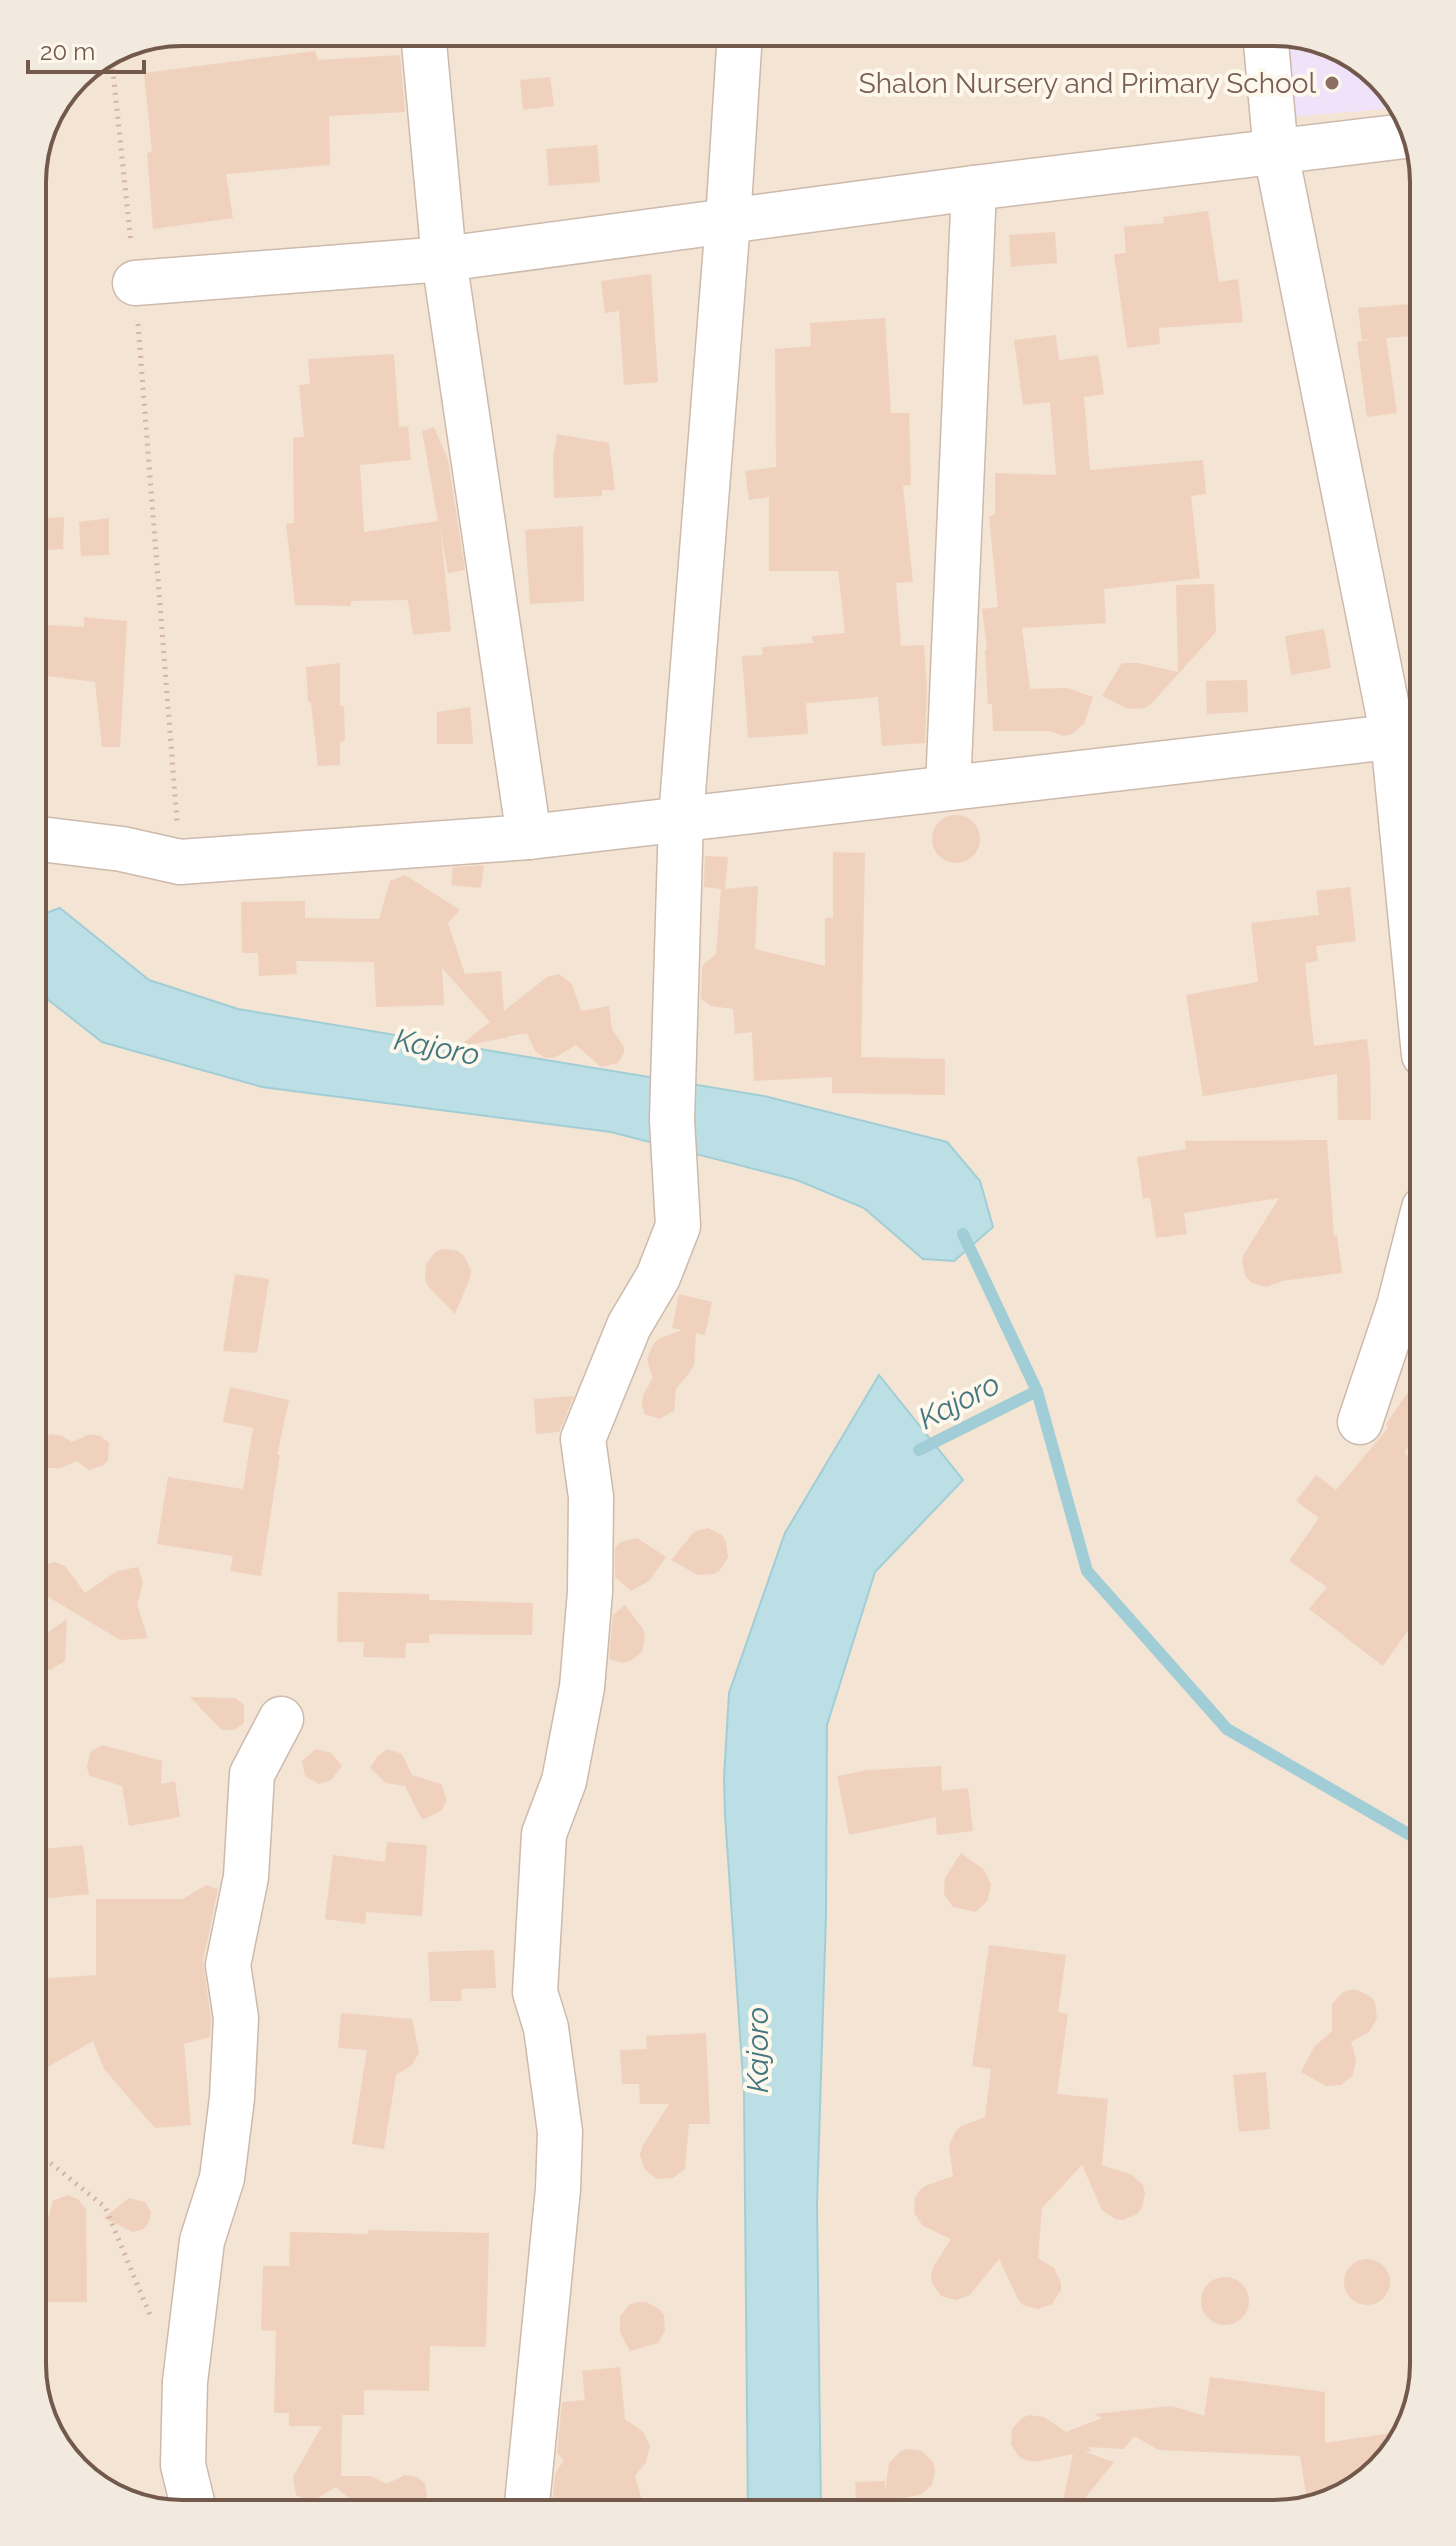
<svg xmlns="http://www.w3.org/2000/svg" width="1456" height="2546" viewBox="0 0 1456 2546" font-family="Raleway,sans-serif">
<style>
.residential{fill:#f3e4d4}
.education{fill:#f0e2f8}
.water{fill:#bbdfe4;stroke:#a1ced6;stroke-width:2}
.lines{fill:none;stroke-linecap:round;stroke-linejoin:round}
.stream{stroke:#a1ced6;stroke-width:12}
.building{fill:#f0d1be}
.street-casing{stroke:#cdbaac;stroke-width:47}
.path{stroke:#d5b5a1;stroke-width:5;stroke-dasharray:2 6;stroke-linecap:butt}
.street{stroke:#fff;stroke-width:44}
.education-dot{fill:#8d6e63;stroke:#fef7ec;stroke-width:3}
.labels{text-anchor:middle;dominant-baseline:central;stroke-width:8;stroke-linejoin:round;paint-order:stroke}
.education-label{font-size:28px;fill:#785e54;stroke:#fef7ec;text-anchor:end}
.water-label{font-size:30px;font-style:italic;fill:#43767f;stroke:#fef7ec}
.rim{fill:none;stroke:#73594b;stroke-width:4}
</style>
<rect width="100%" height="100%" fill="#fbf3e5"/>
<path class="residential" d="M182,32H1284L1358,58L1409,116L1424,182V2364L1399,2447L1340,2499L1274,2514H173L99,2489L47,2430L32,2364V173L76,76L125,43Z"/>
<path class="education" d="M1284,32L1358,58L1401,108L1287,117Z"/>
<g class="water">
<path d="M60,908L149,980L238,1009L764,1096L947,1142L980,1181L993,1227L954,1261L923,1259L864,1208L797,1180L611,1132L262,1087L102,1042L46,998L32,971V918Z"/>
<path d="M879,1375L963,1480L875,1572L827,1725L826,1915L817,2204L821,2514H748L744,2092L725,1815L724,1778L729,1693L785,1533Z"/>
</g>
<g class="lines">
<g class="stream">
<path d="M963,1234L1037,1391L1087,1571L1227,1729L1424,1843"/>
<path d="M919,1450L1037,1391"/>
</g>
</g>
<g class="building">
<path d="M315,51L318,60L400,55L405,112L329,116L330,165L226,174L233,218L153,229L147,153L152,152L144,73Z"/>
<path d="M550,77L554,106L523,110L520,80Z"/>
<path d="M597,145L600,182L549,186L546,149Z"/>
<path d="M1208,211L1219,282L1238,279L1243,322L1159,328L1160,344L1127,348L1114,254L1126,253L1124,227L1164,223L1163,217Z"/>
<path d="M1055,232L1057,263L1011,267L1009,235Z"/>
<path d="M651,274L658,382L624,385L619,311L605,313L601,281Z"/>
<path d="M1424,303V335L1386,338L1397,413L1367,417L1357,342L1374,339L1362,340L1358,308Z"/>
<path d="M885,318L891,413H909L911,485L903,486L913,582L896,583L901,646L924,645L927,688L925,743L882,746L878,697L806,703L808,734L748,738L742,656L763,655L762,647L813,643L812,636L845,633L838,571H769V497L749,500L745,471L776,467L775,349L811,346L810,323Z"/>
<path d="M1056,335L1059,360L1098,355L1104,394L1084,397L1090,470L1203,460L1206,494L1191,496L1200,578L1104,589L1106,623L1022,628L1030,689L1067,688L1093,697L1084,724L1072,734L1064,736L1050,731H993L992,704H988L985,650L987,649L982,609L998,607L989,516L995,515V473L1056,475L1050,402L1023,405L1014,340Z"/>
<path d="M394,354L399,427L408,426L411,460L360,465L364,532L438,521L422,431L434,427L448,460L465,570L448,573L440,527L451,631L413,635L408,600L351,601V606L295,605L286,524L294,523L293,438L304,437L299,385L310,384L308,359Z"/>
<path d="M557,434L609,443L615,490H602V496L554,498L553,460Z"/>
<path d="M64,517L63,549L32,551V519Z"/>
<path d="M109,518V555L81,556L79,522Z"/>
<path d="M583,526L584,601L530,604L525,530Z"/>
<path d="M1214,584L1216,632L1151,704L1144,708L1128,709L1102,696L1122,663H1138L1178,672L1176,585Z"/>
<path d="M84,617L127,621L120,747H102L95,682L32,674V624L84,627Z"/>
<path d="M1324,629L1331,668L1291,675L1285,636Z"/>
<path d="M340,663V706H344L345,741L340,742V765L318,766L311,702H308L306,667Z"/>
<path d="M1247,680L1248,712L1207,714L1206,681Z"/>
<path d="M470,707L473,744H437V712Z"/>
<circle cx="956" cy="839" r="24"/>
<path d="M833,852L865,853L861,1057L945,1059V1095L832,1093V1077L754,1081L752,1032L735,1034L733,1009L711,1006L701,999L702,966L716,954L721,889L704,887L705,856L728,857L725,889L758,886L755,949L825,966V918H833Z"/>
<path d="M484,865L481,888L451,885L453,867Z"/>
<path d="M405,875L460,910L448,923L465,974L501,971L504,1011L547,977L559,974L572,984L581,1011L609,1006L612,1029L624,1047V1053L618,1063L601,1067L576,1045L556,1057L545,1058L535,1051L527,1033L506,1037L507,1041L504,1038L458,1047L490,1022L442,968L444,1005L376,1007L374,962L296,961L297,974L259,976L258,953H242L241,902L305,901V918L379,919L390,881Z"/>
<path d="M1350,887L1356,941L1316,946L1318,961L1305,963L1314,1046L1367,1039L1370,1064L1371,1120H1338L1337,1074L1203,1096L1186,995L1258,982L1251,923L1319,915L1316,891Z"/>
<path d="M1327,1140L1334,1236L1337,1235L1342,1273L1282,1281L1267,1287L1252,1283L1246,1277L1242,1262L1244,1254L1279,1198L1184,1213L1187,1234L1156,1238L1150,1197L1143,1199L1137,1157L1186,1149L1185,1141Z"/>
<path d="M443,1249L458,1251L464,1256L471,1270L470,1278L455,1314L428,1286L425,1279L426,1264L435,1252Z"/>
<path d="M235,1274L269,1279L257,1353L223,1351Z"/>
<path d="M679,1294L712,1302L705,1335L696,1333L694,1365L690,1372L676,1389L674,1411L659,1419L645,1414L642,1406L643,1395L653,1378L647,1359L653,1345L658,1339L682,1330L672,1328Z"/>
<path d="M1424,1369V1423L1404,1453L1424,1467V1608L1383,1666L1309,1609L1327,1587L1289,1561L1319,1518L1296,1501L1316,1475L1336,1490L1388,1428L1386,1424Z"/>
<path d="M230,1387L289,1400L277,1455H280L261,1576L230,1571L233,1556L157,1544L168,1477L243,1489L253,1428L223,1422Z"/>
<path d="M574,1396L559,1432L536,1434L534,1399Z"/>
<path d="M51,1434L62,1436L72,1442L90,1434L100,1436L109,1443L108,1460L104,1465L89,1470L77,1461L61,1468H50L41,1461L38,1450L42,1441Z"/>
<path d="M708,1528L722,1535L726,1542L728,1557L720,1570L714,1574L698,1575L671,1560L694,1532Z"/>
<path d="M637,1538L666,1557L649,1581L631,1591L615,1577V1547L621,1542Z"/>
<path d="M55,1562L65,1566L85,1593L117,1571L138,1567L143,1582L137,1605L148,1638L120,1640L42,1593L35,1581L37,1573L44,1565Z"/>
<path d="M338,1592L429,1594V1600L533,1603L532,1635L429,1634V1643H406L405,1658L363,1657L364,1642H337Z"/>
<path d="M625,1605L643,1629L645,1636L642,1652L630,1661L622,1663L609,1659L613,1615Z"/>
<path d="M67,1619L65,1661L50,1670L36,1664L33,1651L37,1640Z"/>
<path d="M190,1697L235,1698L244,1705V1723L234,1730H222Z"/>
<path d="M102,1745L162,1761L161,1784L175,1781L180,1817L129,1826L122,1786L90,1776L87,1768L90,1752Z"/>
<path d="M316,1749L331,1753L342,1766L331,1780L319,1784L305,1776L302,1761Z"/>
<path d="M387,1749L402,1754L412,1775L441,1784L447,1800L441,1811L422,1820L405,1786L386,1783L370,1768L378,1756Z"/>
<path d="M941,1766L942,1791L968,1788L973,1831L937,1835L936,1817L849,1835L837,1776L868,1770Z"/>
<path d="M387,1842L427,1845L422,1916L366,1912L365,1924L325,1919L333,1855L385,1862Z"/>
<path d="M83,1845L89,1894L39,1899L34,1850Z"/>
<path d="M961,1853L984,1870L991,1884L988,1900L976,1912L953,1907L944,1894L945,1878Z"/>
<path d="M206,1885L218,1889L203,1961L211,2019L210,2037L184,2044L191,2125L155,2128L104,2069L93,2041L32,2076V2044L41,2026L37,1979L96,1975V1899H183Z"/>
<path d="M989,1945L1066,1955L1058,2012L1068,2014L1057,2094L1108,2099L1102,2165L1132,2175L1143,2185L1145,2193L1142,2208L1137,2214L1123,2220L1115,2219L1102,2210L1082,2165L1042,2208L1038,2258L1054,2268L1061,2283V2290L1052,2304L1038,2309L1023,2305L1018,2299L999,2259L970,2295L956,2300L941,2296L932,2283L931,2275L933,2267L951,2239L923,2226L914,2213L915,2198L919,2191L925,2186L953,2176L949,2146L955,2132L961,2126L985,2117L991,2069L972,2066Z"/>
<path d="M494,1950L496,1988L461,1989L462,2001H430L428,1952Z"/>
<path d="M1349,1990H1357L1371,1997L1375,2003L1377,2018L1369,2032L1351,2042L1356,2060L1353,2075L1341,2085L1326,2086L1301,2072L1314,2047L1332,2031V2004L1342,1993Z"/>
<path d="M341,2013L412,2019L419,2053L411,2066L396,2075L384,2149L352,2144L367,2050L338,2048Z"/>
<path d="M706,2033L710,2124H689L685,2169L673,2178L657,2179L645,2170L640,2155L642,2147L669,2104H640L639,2084H622L620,2050L647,2049L646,2036Z"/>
<path d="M1266,2072L1270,2129L1239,2132L1233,2075Z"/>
<path d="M68,2195L78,2199L86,2209L87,2302H43L42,2239L53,2201Z"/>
<path d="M129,2198L145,2202L151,2212L148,2224L144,2229L133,2232L104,2218Z"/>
<path d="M368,2230L489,2233L486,2347L430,2346L429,2391L364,2390V2415H342L341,2476H371L387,2484L405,2475L417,2477L425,2484L427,2496L421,2507L411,2511L388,2502L376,2510L364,2511L336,2487L311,2502L296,2495L293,2477L322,2426H289V2413H274L276,2331L261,2330L263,2266H289L290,2232L368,2234Z"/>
<circle cx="1367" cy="2282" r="23"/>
<circle cx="1225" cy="2301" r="24"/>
<path d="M638,2302H646L659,2309L664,2315L665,2330L658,2343L630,2351L620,2332V2316L630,2304Z"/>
<path d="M620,2367L625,2419L643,2432L650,2446L646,2462L635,2476L641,2497V2514H551L555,2474L564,2460L557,2453L562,2402L585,2400L582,2371Z"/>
<path d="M1210,2377L1325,2392V2443L1404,2431L1399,2447L1340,2499L1308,2506L1300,2456L1159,2450L1134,2436L1124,2449L1087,2447L1092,2451L1085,2452L1114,2462L1072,2514H1060L1073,2454L1034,2462L1020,2458L1011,2445L1012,2429L1022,2418L1029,2415L1044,2417L1066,2432L1102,2418L1094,2414L1172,2406L1204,2416Z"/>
<path d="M907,2449L922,2451L933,2462L935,2470L932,2485L920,2495L886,2501V2514H857L855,2482L885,2481V2493L889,2463L900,2452Z"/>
</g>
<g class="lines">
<defs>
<g id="street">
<path d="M423,32L444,259L529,837"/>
<path d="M1265,32L1276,153L1393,737L1424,1055"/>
<path d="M135,283L444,259L974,188L1413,135"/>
<path d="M948,788L974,188"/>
<path d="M32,838L122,849L180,862L529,837L1424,733"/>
<path d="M1360,1422L1399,1306L1424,1208"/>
<path d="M195,2514L183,2465L185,2382L202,2241L222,2178L232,2098L236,2018L228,1965L246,1877L252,1774L281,1719"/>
<path d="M526,2514L558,2189L560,2132L546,2028L535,1992L544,1834L564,1781L582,1687L590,1592L591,1497L583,1439L629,1326L658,1277L678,1226L672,1120L681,818L728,221L740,32"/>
</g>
</defs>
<use href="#street" class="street-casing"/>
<g class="path">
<path d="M111,53L131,243"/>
<path d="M138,324L177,821"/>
<path d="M32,2148L105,2207L150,2315"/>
</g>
<use href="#street" class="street"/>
</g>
<circle class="education-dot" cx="1332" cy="83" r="8"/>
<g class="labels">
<g class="education-label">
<text x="1316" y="83">Shalon Nursery and Primary School</text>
</g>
<g class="water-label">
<text transform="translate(437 1047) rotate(11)">Kajoro</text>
<text transform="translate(959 1401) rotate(-27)">Kajoro</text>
<text transform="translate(757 2050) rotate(-90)">Kajoro</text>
</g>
</g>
<path d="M0 0H1456V2546H0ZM182 46H1274A136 136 0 0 1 1410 182V2364A136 136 0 0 1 1274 2500H182A136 136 0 0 1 46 2364V182A136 136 0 0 1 182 46Z" fill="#f3eadf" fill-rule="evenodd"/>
<path class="rim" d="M182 46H1274A136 136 0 0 1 1410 182V2364A136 136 0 0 1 1274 2500H182A136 136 0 0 1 46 2364V182A136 136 0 0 1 182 46Z"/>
<path d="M28 60v12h116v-12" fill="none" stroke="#73594b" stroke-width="4"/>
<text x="40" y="60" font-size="24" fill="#73594b" stroke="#fef7ec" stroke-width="6" paint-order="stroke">20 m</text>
</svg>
